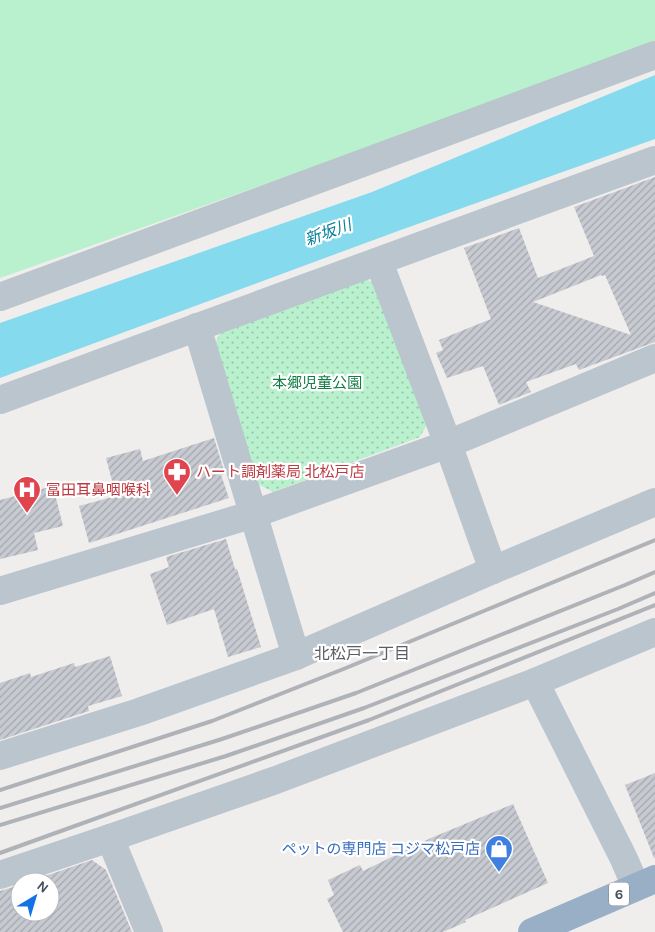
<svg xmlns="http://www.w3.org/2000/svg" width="655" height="932" viewBox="0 0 655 932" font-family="Karla,'Noto Sans JP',sans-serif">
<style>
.grass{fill:#b9f0ce}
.park{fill:url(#park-dots)}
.water{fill:#85daee}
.building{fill:url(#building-hatch);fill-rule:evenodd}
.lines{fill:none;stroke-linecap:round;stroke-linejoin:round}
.minor{stroke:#bbc5cd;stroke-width:28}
.trunk{stroke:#98afc6;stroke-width:28}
.rail{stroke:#afb3b8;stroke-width:4}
.labels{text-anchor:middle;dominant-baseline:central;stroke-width:4.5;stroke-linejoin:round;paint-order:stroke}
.shield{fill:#fff;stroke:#7d858c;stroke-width:1}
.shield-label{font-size:14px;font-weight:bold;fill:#45515b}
.park-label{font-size:15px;fill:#147e47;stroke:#fff}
.health-label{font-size:15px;fill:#be3a42;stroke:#fff;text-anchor:start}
.shop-label{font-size:15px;fill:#366cbe;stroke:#fff;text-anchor:end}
.water-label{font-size:16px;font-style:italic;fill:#09809c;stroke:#fff}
.neighbourhood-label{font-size:16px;fill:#5a5e62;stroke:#fff}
</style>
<defs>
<pattern id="park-dots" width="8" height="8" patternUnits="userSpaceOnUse" patternTransform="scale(1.25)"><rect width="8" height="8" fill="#b9f0ce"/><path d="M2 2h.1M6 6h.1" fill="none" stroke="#98c5aa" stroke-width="1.8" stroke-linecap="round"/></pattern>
<pattern id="building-hatch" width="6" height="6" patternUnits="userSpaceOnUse" patternTransform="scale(1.25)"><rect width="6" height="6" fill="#c7cad0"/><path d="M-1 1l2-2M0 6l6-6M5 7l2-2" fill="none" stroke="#a3a6ac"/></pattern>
</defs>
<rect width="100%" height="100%" fill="#f0eded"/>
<path class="grass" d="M0,0H655V46L0,278Z"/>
<path class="park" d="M358,276L379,285L428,422L420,437L273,492L254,482L214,345L225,324Z"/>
<path class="water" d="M655,75V139L398,231L0,378V323L372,192Z"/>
<g class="building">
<path d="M655,177V342L579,370L576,364L526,382L531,392L499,405L483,366L447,378L436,353L443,350L439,340L491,319L464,248L519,228L538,278L594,256L574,207ZM601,275L602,276L605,275L631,335L533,302Z"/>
<path d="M214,438L225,474L221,475L229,498L89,543L79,506L116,496L106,458L140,449L143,461Z"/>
<path d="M53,486L63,526L34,533L38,550L0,559V500Z"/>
<path d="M226,539L235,569H237L261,647L228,657L214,609L167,625L150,574L169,567L166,557Z"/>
<path d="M110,656L122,696L88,706L89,711L0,740V683L30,673L31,677L74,663L75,667Z"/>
<path d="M655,773V858H654L625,785Z"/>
<path d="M513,804L548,883L465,920L466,922L443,932H343L327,899L334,895L328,880L360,865L363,871L431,838Z"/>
<path d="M92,860L106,870L132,932H0V891L20,885V912H50V882H28Z"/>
</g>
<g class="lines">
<g class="minor">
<path d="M379,262L448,444L493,570"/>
<path d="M0,297L655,55"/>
<path d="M197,327L296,656"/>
<path d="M0,400C218,319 437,240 655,160"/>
<path d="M0,591L254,514L448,444L655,358"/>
<path d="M535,682L624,859L636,887"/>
<path d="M0,756L139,712L296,656L493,570L655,502"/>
<path d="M110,838L149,932"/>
<path d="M0,875L110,838L276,780L535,682L655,632"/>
</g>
<path class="trunk" d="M532,932L655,879"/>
<g class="rail">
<path d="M0,790L212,721L346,668L655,540"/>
<path d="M0,808L222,739L356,693L625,585L655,572"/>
<path d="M0,825L226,756L364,708L618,609L655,593"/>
<path d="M0,853L369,720L655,605"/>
</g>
</g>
<defs>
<symbol id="pharmacy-pin" viewBox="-11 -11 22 30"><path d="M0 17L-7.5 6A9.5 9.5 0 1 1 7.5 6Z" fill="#e0444e" stroke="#fff"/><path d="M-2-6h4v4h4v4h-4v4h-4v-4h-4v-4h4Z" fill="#fff"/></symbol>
<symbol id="hospital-pin" viewBox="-11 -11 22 30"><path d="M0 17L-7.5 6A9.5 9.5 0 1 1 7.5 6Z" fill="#e0444e" stroke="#fff"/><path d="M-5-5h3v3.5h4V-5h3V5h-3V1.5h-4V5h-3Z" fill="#fff"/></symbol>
<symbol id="shop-pin" viewBox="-11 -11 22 30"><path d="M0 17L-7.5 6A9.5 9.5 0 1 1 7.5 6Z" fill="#3f7fe0" stroke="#fff"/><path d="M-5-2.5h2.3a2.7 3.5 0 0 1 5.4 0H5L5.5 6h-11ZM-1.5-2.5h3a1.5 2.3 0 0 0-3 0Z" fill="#fff"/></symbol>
</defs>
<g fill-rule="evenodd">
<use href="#pharmacy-pin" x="161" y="456" width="32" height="43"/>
<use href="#hospital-pin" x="11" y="474" width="32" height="43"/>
<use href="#shop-pin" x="483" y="833" width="32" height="43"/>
</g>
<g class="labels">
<rect class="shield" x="609" y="882.5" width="20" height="23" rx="4"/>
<g class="shield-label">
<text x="619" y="894">6</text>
</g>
<g class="park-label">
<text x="317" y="383">本郷児童公園</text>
</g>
<g class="health-label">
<text x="196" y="472">ハート調剤薬局 北松戸店</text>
<text x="46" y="490">冨田耳鼻咽喉科</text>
</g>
<g class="shop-label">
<text x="480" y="849">ペットの専門店 コジマ松戸店</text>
</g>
<g class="water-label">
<text transform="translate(328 232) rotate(-20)">新坂川</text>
</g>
<g class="neighbourhood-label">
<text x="362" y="653">北松戸一丁目</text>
</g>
</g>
<g transform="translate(35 897) rotate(38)"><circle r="24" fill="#ffffff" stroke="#b5b9bd"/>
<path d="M0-4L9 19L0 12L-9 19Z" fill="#1372e4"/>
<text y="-8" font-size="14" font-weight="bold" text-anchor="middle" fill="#45515b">N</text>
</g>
</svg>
